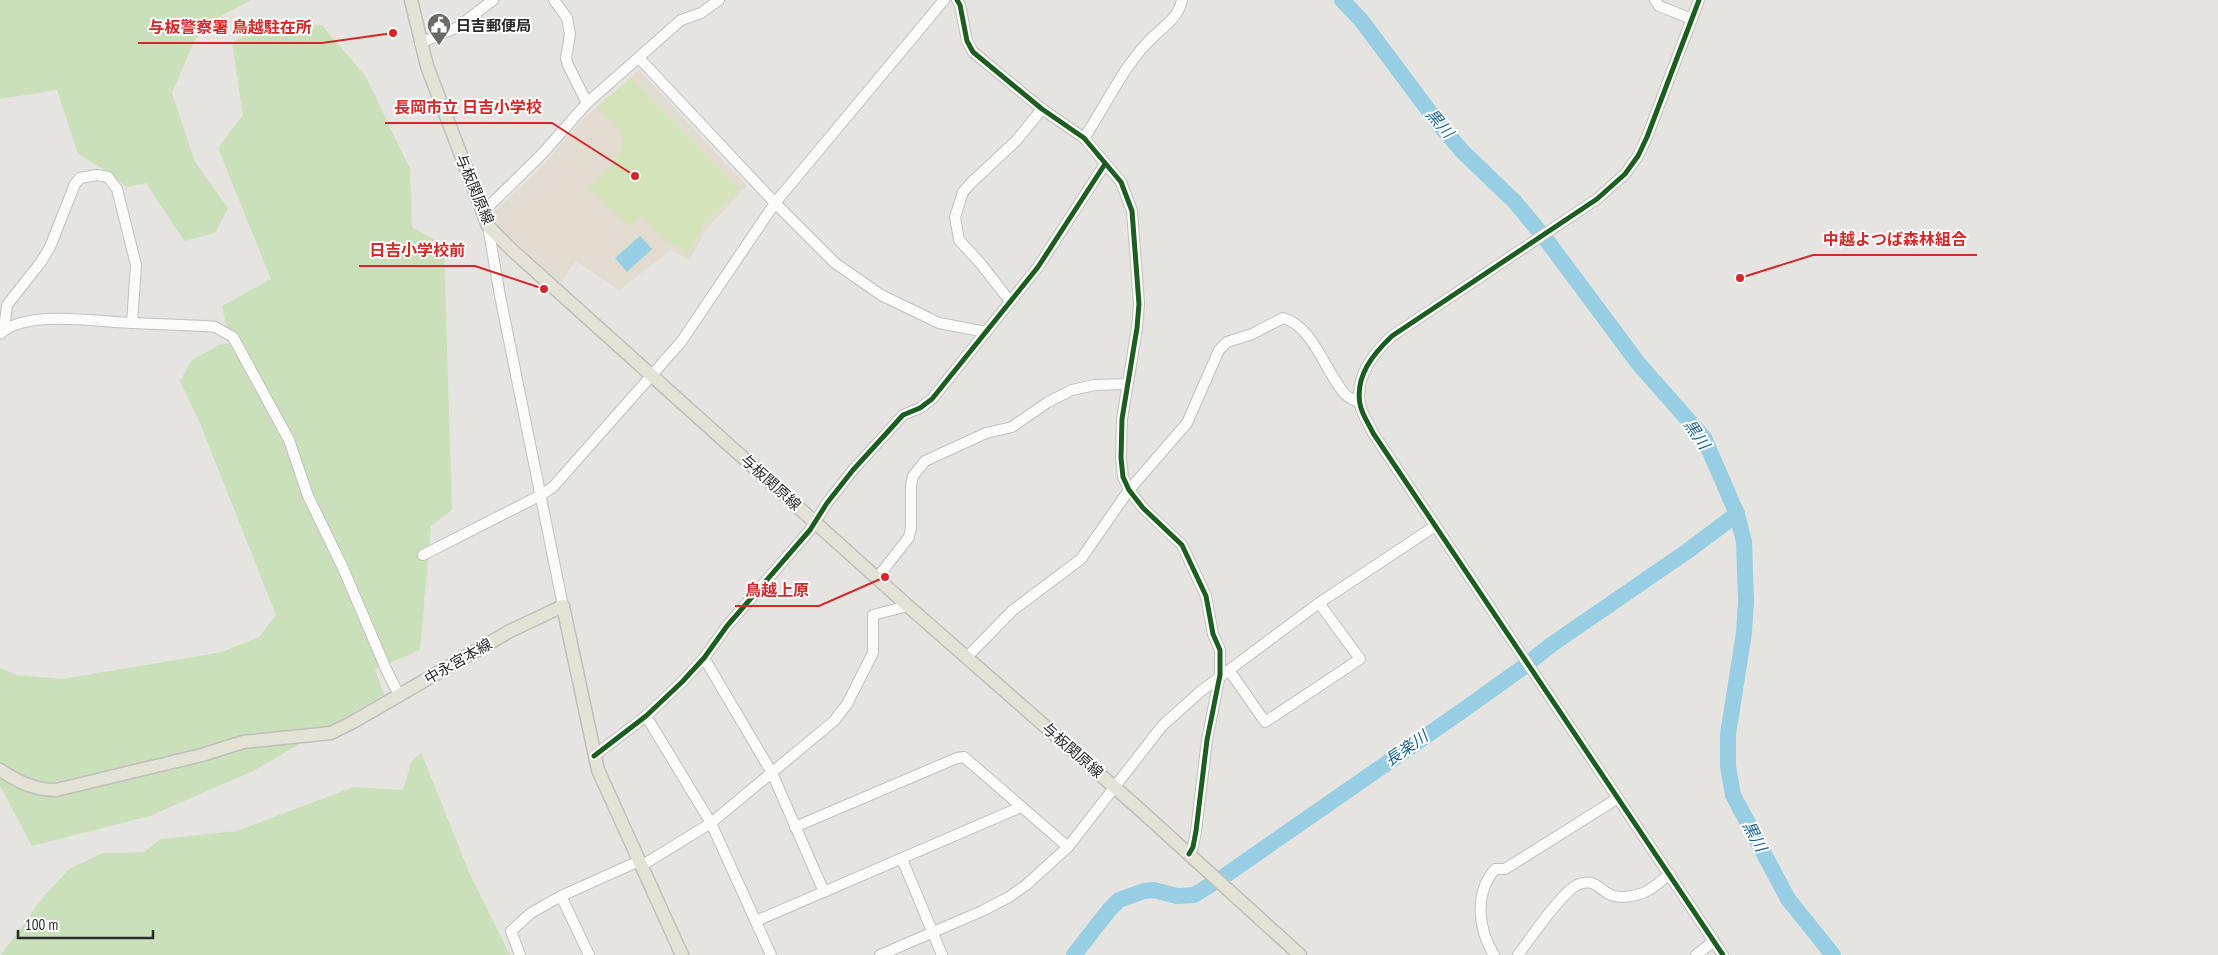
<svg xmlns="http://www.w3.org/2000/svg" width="2218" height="955" viewBox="0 0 2218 955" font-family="'PT Sans Narrow','Noto Sans JP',sans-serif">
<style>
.education{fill:#e1dccf}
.green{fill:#c9e0bb}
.pitch{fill:#d3e3ba}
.water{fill:#98cee3}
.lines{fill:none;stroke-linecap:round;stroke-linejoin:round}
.stream{stroke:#98cee3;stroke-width:2.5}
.river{stroke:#98cee3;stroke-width:16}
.minor-casing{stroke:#c1c0c1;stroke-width:12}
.major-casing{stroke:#bfbebd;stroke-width:15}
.minor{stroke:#fbfbfa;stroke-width:10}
.major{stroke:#e4e1d5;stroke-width:12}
.cycleway-casing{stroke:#fff;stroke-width:8}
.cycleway{stroke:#1b5e20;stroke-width:5}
.labels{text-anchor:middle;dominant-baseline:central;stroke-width:4;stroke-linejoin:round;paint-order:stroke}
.poi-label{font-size:15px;font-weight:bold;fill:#292929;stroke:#fff;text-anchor:start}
.street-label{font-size:15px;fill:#292929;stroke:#fff}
.water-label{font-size:16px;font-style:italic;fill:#18648f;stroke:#fff}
.leader{fill:none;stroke:#d62828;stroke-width:2}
.callout-dot{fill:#d62828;stroke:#fff;stroke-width:2}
.callout-label{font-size:16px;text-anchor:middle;font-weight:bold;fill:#d62828;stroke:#fff;stroke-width:4;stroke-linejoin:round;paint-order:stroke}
</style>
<rect width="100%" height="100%" fill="#e6e4e0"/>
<path class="education" d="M639,70L747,186L708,227L689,260L671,250L619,290L576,261L560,283L492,220L493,213L542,167L583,119Z"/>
<g class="green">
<path d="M0,0H251L219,17L195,39L172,93L195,162L228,208L215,233L184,241L146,183L127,187L108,172L78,154L57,90L0,99Z"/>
<path d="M322,25L366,77L410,169L412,227L444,245L452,510L431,526L420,650L375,669L384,695L255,770L150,816L32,846L0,786V668L17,675L63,679L222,652L259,637L276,615L199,421L180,381L192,360L219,345L230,343L222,306L271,279L218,148L243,115L232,42L265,27Z"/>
<path d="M421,752L469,872L510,955H1L44,896L69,869L103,853L144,852L161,839L237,831L354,787L403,790L411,763Z"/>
</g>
<path class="pitch" d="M631,77L739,189L703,225L687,254L661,236L642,216L631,227L589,188C601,175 634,150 620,130C614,122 605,115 598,107Z"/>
<path class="water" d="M640,236L652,249L627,272L615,258Z"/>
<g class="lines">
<path class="stream" d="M1828,951L1829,955"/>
<g class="river">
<path d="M1342,0L1361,20L1438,123L1463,152L1515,202L1548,242L1638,363L1704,438L1737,514L1744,542L1746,601L1744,633L1728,734V766L1733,795L1788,899L1833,955"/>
<path d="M1074,955L1109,910L1119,900L1144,891L1154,890L1177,896L1194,895L1223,877L1462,711L1522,668L1551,645L1689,550L1737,514"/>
</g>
<defs>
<g id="minor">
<path d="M554,0L567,18L570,34L566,58L568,65L587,103"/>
<path d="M957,0L960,5L967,41L973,52L1042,109L1084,138L1121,182L1132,211L1139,304L1137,328L1122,419L1121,458L1123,477L1129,490L1143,508L1182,545L1206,596L1213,634L1220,650V675L1207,740L1196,831L1193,847L1189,854"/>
<path d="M1655,0L1659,6L1692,19"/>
<path d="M1699,0L1647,137L1638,156L1625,174L1597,199L1392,336C1373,354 1355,376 1360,404C1362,415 1369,424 1373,433L1723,955"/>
<path d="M420,43L458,27L493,0"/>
<path d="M639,58L775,203L835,263L881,295L939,323L986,332"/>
<path d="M1084,138C1107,104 1124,64 1154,36C1166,25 1179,16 1182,0"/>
<path d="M483,212L542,154L587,103L681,20L701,13L719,0"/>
<path d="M488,226L500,296L563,606"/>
<path d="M1009,300L981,264L959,240L955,217L963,192L971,183L1016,141L1042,109"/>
<path d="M4,330L7,305L41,262L50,247L75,184L80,178L97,175L108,177L117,189L136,265L132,323"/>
<path d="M0,334C26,309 98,322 132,323C156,324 180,325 205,326L215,327L233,337L289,440L308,496L343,568L386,669L399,695"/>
<path d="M423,555L541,495L553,487L681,342L775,203L944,0"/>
<path d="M878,577L909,537L911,528V486L913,476L925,461L986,433L1012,427L1048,402L1072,390L1095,385L1127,384"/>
<path d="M967,657L1013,610L1081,559L1129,490L1187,423L1219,350L1227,342L1252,334L1283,318C1313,326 1325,371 1344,393C1348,398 1354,400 1360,403"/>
<path d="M704,658L772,773L824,892"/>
<path d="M1229,670L1265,722L1360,659L1319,603"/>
<path d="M646,716L711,823L771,955"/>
<path d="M594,756L646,716L682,682L704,658L727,626L810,530L827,503L853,470L903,415L920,408L932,399L1038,267L1105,164"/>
<path d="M795,827L957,758L964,757L1068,847"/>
<path d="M902,859L942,955"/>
<path d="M641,866L711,823L834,721L847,704L873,653V615L908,606"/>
<path d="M561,896L589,955"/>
<path d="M756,921L1021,807"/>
<path d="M520,955L511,931L531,913L561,896L639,861"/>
<path d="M880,955L982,911L1009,897L1026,885L1068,847L1162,726L1201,691L1319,603L1435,526"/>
<path d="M1494,955C1478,929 1474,894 1495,869H1505L1618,798"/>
<path d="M1518,955C1530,939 1561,893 1577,885C1595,877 1599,890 1611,895C1620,899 1637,896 1645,892C1654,888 1662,880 1670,874"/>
<path d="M1696,955L1714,941"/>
</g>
<g id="major">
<path d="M411,0L427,66L485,218L488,226L512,250L908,606L1137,807L1300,955"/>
<path d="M0,770C19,782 34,790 56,790L202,755L243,742L331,733L353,722L510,631L563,606L598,770L682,955"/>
</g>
</defs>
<use href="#minor" class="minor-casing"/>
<use href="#major" class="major-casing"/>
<use href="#minor" class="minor"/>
<use href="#major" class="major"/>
<defs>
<g id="cycleway">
<path d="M957,0L960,5L967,41L973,52L1042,109L1084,138L1121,182L1132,211L1139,304L1137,328L1122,419L1121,458L1123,477L1129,490L1143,508L1182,545L1206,596L1213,634L1220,650V675L1207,740L1196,831L1193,847L1189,854"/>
<path d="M1699,0L1647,137L1638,156L1625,174L1597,199L1392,336C1373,354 1355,376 1360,404C1362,415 1369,424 1373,433L1723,955"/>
<path d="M594,756L646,716L682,682L704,658L727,626L810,530L827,503L853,470L903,415L920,408L932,399L1038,267L1105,164"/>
</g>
</defs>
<use href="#cycleway" class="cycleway-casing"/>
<use href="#cycleway" class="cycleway"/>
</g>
<defs>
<symbol id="civic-pin" viewBox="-11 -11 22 30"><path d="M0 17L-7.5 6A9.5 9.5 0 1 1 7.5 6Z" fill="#6b6a69" stroke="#fff"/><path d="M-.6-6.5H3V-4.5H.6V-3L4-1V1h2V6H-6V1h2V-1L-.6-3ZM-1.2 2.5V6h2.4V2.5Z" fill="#fff"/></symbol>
</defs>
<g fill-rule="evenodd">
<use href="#civic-pin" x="425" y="11" width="28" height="38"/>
</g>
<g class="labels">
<g class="poi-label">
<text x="456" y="25">日吉郵便局</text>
</g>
<g class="street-label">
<text transform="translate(475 189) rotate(67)">与板関原線</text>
<text transform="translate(771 482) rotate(42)">与板関原線</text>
<text transform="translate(458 661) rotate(-30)">中永宮本線</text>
<text transform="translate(1073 750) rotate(41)">与板関原線</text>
</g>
<g class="water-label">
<text transform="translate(1440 123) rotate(49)">黒川</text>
<text transform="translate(1697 434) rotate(55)">黒川</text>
<text transform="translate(1406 748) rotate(-35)">長楽川</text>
<text transform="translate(1755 836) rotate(62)">黒川</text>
</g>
</g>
<path class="leader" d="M393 33L322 43H138M635 176L552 123H385M1740 278L1813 255H1977M544 289L475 266H359M885 577L819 606H735"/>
<g class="callout-dot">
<circle cx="393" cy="33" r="5"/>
<circle cx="635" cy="176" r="5"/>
<circle cx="1740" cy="278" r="5"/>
<circle cx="544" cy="289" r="5"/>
<circle cx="885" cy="577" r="5"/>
</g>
<g class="callout-label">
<text x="230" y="33">与板警察署 鳥越駐在所</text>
<text x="468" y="113">長岡市立 日吉小学校</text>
<text x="1895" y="245">中越よつば森林組合</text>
<text x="417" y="256">日吉小学校前</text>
<text x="777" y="596">鳥越上原</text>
</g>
<path d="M18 930v8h135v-8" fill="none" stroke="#292929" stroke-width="2.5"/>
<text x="25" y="930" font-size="15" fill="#292929" stroke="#ffffff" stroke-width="4" paint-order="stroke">100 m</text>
</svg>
